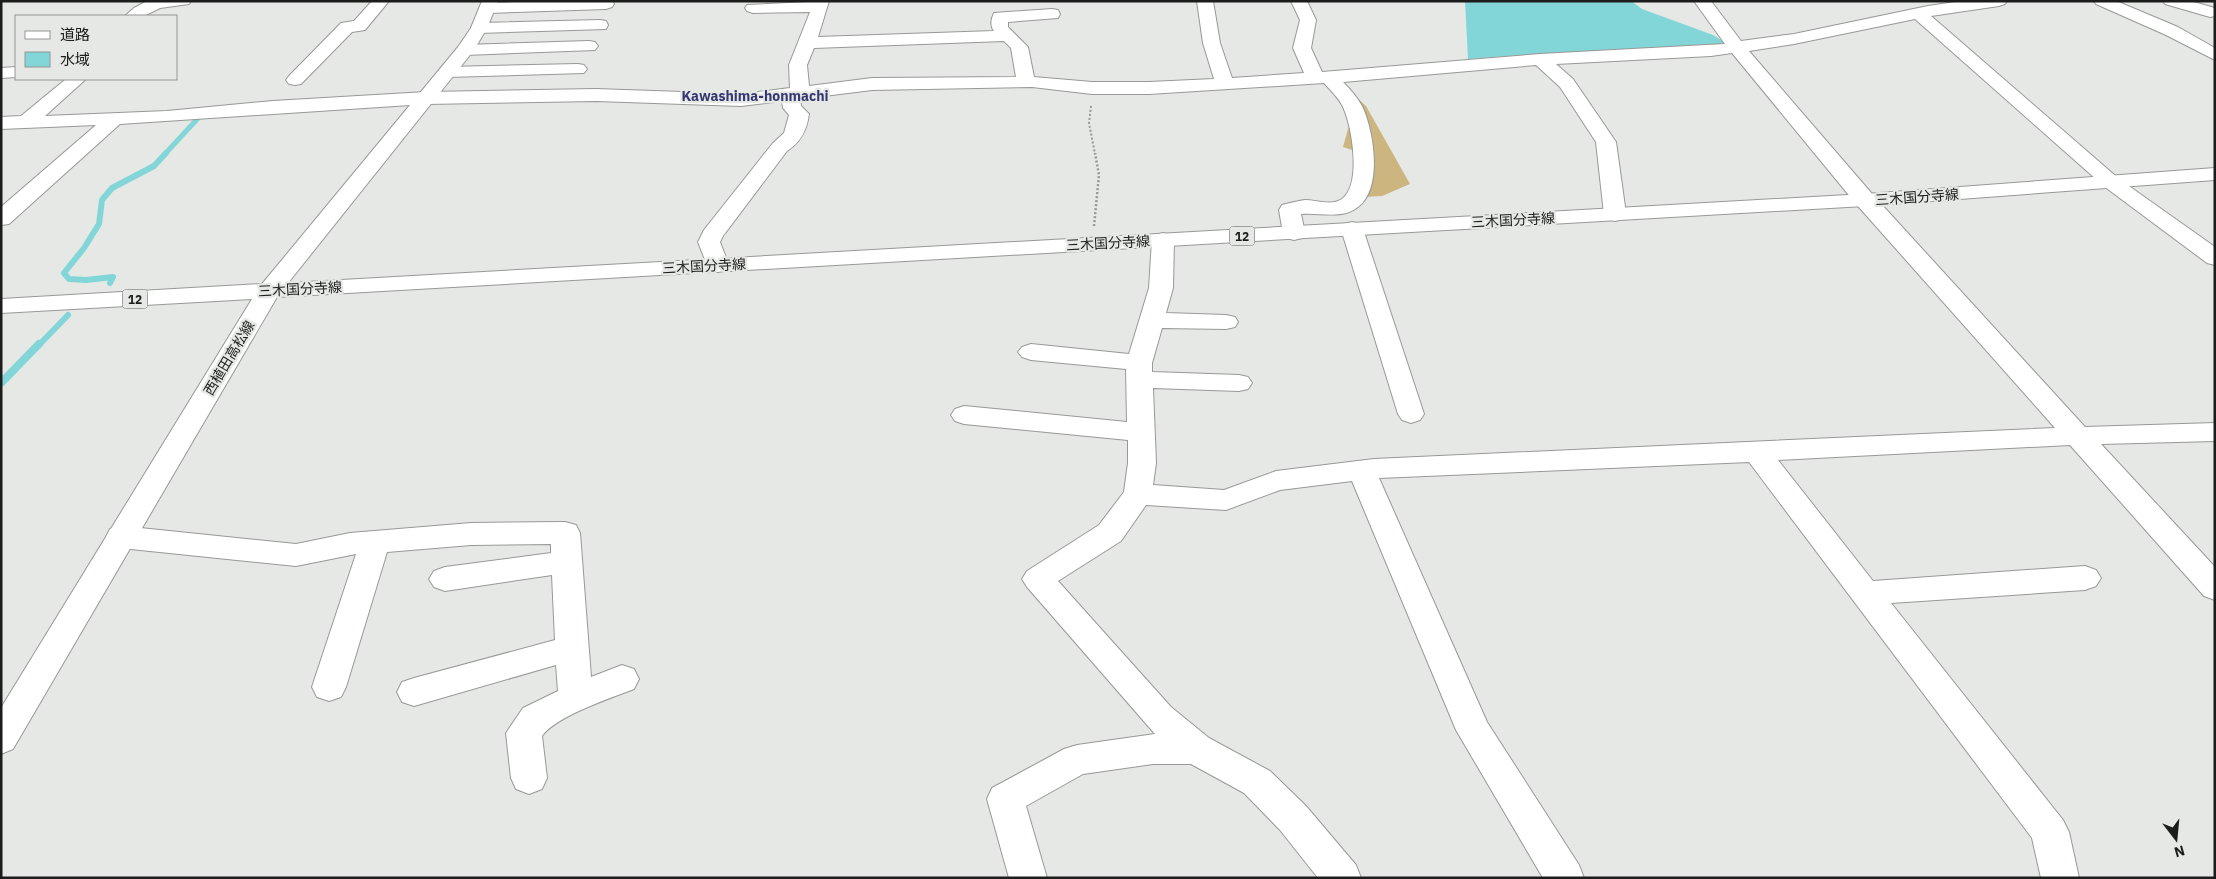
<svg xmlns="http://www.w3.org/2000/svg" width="2216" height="879" viewBox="0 0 2216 879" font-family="'IBM Plex Sans','Noto Sans JP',sans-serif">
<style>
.green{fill:#ccb57f}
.water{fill:#82d6d7}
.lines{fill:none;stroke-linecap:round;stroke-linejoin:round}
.stream-far2{stroke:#82d6d7;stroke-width:5}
.stream-far1{stroke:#82d6d7;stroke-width:6}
.stream{stroke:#82d6d7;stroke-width:8}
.minor-casing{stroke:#979996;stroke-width:2}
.major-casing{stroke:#979996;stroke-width:2}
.path-far1{stroke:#959895;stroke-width:2;stroke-dasharray:2 2;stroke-linecap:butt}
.path{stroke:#959895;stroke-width:2.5;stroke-dasharray:2 2;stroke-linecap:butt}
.minor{fill:#fff;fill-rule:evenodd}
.major{fill:#fff;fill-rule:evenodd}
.labels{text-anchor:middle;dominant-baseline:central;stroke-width:4.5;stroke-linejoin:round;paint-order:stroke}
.shield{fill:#e5e8e5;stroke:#585958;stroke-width:1}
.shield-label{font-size:12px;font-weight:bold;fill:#1b1c1b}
.far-quarter-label{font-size:14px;font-weight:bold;fill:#353772;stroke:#e5e8e5}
.street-label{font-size:14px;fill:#1b1c1b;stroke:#e5e8e5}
</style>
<rect width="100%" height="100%" fill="#e5e8e5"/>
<path class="green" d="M1353,94L1366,106L1410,184L1382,196L1362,197L1368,155L1343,147L1352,115Z"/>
<path class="water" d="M1465,1H1631L1642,9L1713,35L1723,41L1722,46L1552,53L1468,59Z"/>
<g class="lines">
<path class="stream-far2" d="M165,154L200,116"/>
<g class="stream-far1">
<path d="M110,283L113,277L86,280L69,279L64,273L84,248L99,224L102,200L112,188L154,166L166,153"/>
<path d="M38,346L68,315"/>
</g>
<path class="stream" d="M1,383L39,344"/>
<defs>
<g id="minor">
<path d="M147,1H191L189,4L160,8L144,16H125L134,8Z"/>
<path d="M372,1H389L365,30L352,32L301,84L295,85L289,84L286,80L289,76L341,23L354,21Z"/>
<path d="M542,1H612L614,4L612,7L606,9L488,13L482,11L480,8L482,5L488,3Z"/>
<path d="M829,1L818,37L994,31C990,26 991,19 994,13L1052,9L1058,10L1060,14L1058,18L1008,22V27L1028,47L1034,77L1092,82H1149L1214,79L1203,43L1197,1H1213L1220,43L1232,78L1304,73L1293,48L1300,20L1291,1H1307L1316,20L1311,48L1322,72L1540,54L1725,44L1694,1H1711L1741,41L1794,34L1928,6L1962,1H2007L2005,4L1999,6L1931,16L2119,179L2215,247V265L2207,263L2105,187L1915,19L1794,44L1749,51L1873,195L2085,427L2215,423V441L2101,444L2215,567V600L2204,596L2070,445L1778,460L1873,581L2085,566L2096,570L2101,578L2096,586L2085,590L1891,603L2063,820L2069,832L2079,878H2041L2032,838L1749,462L1379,478L1487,722L1579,865L1584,878H1543L1456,730L1352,481L1280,490L1226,510L1146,505L1121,541L1058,581L1171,707L1209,738L1270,771L1306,806L1356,865L1361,878H1318L1280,830L1244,793L1191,764H1153L1083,774L1026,806L1047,878H1009L987,799L992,788L1064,749L1077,745L1155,734L1027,587L1022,579L1027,571L1099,525L1124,492L1128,463V440L964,424L955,421L951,415L955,409L964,406L1127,422L1126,369L1031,360L1022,357L1018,352L1022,347L1031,344L1129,354L1149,288L1152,240L1155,235L1163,233L1171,235L1174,240L1173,288L1166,313L1226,315L1235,317L1238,322L1235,327L1226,329L1162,328L1152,363V372L1239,375L1248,377L1252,383L1248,389L1239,391L1153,388L1156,463L1153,485L1224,490L1276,471L1374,459L2055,428L1857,205L1732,53L1711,56L1556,64L1573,79L1616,142L1626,214L1623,219L1615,221L1607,219L1604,214L1596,142L1560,87L1536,65L1343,82C1350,89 1357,97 1362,106C1374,131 1383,188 1358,207C1342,220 1319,212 1301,214L1305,233L1302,238L1294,240L1286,238L1283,233L1279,210L1282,205C1290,203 1297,201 1305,200C1316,200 1332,206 1342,199C1362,184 1352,126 1343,107C1339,98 1331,91 1324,83L1149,94H1092L1032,87L872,90L800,99L801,106L809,114C807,130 801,142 787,151L723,236L720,242L729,265L725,270L717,272L709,270L698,242L704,230L773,143L784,133L789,115L783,108L782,101L741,106L596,101L426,104L120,124L9,224L1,225V207L96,125L1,129V117L21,116L66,79H86L45,116L167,111L273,101L426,92L596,89L741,94L790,88L789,65L810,12L753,13L747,11L745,8L747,5ZM1004,41L1011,48L1016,77L872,78L809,86L807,65L814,48Z"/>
<path d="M2094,1H2116L2178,27L2215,48V60L2166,35L2096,4Z"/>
<path d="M2163,1H2190L2215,8V16L2210,17L2165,4Z"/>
<path d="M600,20L606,21L608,25L606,29L479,33L473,32L471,28L473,24L479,23Z"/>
<path d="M589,41L595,42L598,46L595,50L465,55L459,54L456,50L459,46L465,45Z"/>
<path d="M578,64L584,65L587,69L584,73L448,77L442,76L439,72L442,68L448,67Z"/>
<path d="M16,67V77L1,78V68Z"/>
<path d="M1352,222L1360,224L1363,229L1424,414L1420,420L1411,423L1402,420L1398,414L1341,229L1344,224Z"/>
<path d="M565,522L576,525L580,533L591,677L622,665L634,669L639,679L634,689C611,698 556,716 542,736L547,778L542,789L529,794L516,789L511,778L506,733L523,708L558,691L556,665L414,706L402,702L397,692L402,682L414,678L555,640L552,575L445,591L434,587L429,579L434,571L445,567L551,553V544L471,545L387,552L346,687L341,697L329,701L317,697L312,687L356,554L296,566L121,548L110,545L106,537L110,529L121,526L296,544L350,533L471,523Z"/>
</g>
<path id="major" d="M482,1H498L487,28L474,50L288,283L1865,194L2215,168V180L1865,206L277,297L13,749L1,754V708L252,299L1,313V299L262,284L458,47L471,28Z"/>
</defs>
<use href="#minor" class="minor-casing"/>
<use href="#major" class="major-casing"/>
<path class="path-far1" d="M1091,106L1089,123L1095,154"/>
<path class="path" d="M1094,226L1099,175L1095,153"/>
<use href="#minor" class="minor"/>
<use href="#major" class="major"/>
</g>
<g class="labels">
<g class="shield">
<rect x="1229.5" y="226.5" width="25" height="19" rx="4"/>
<rect x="122.5" y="289.5" width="25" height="19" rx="4"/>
</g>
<g class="shield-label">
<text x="1242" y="236">12</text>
<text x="135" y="299">12</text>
</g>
<g class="far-quarter-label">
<text x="755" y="96">Kawashima-honmachi</text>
</g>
<g class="street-label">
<text transform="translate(1917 197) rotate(-4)">三木国分寺線</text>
<text transform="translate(1513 220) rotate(-3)">三木国分寺線</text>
<text transform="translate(1108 243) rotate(-3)">三木国分寺線</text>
<text transform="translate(704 266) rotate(-3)">三木国分寺線</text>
<text transform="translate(300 289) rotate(-3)">三木国分寺線</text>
<text transform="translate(229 358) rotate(-59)">西植田高松線</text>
</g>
</g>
<rect width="2216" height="879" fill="none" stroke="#1b1c1b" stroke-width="5"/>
<rect x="15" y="15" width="162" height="65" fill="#e5e8e5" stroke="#949694"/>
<rect x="25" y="31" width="25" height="8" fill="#ffffff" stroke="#949694"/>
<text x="60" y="40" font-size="15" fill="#1b1c1b">道路</text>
<rect x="25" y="52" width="25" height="15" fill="#82d6d7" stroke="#949694"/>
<text x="60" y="65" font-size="15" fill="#1b1c1b">水域</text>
<g transform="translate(2176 839) rotate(164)" stroke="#e5e8e5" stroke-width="4" paint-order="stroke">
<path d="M0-4L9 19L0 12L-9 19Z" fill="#1b1c1b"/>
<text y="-8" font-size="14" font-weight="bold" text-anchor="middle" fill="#1b1c1b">N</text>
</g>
</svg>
